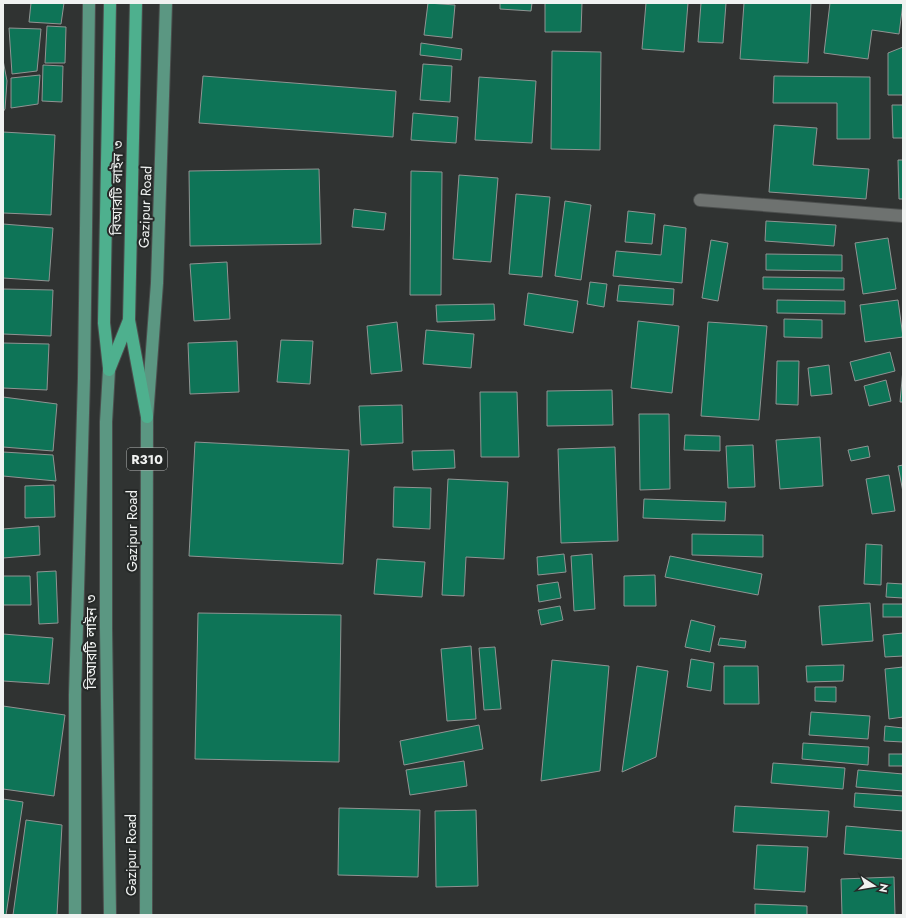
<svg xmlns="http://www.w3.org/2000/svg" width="906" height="918" viewBox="0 0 906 918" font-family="Jost,'Noto Sans Bengali',sans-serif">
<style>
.building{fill:#0e7457;stroke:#909493}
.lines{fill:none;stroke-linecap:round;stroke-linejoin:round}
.minor-casing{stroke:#4c4f4e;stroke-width:14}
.major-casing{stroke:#4c4f4e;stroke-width:14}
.highway-casing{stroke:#4c4f4e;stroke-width:14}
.minor{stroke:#6e7270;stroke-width:12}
.major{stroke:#5b9782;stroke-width:12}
.highway{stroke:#4eb08e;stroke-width:12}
.labels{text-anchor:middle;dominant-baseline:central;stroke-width:4;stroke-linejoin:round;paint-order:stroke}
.shield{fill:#262928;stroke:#b3b6b5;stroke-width:1}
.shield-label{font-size:13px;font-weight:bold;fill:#f0f2f1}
.street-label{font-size:14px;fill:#f0f2f1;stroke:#262928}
</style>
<rect width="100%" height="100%" fill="#303332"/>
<g class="building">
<path d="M31,3H64L61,24L29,22Z"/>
<path d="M428,3L455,5L452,38L424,35Z"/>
<path d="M500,3H532L531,11L500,9Z"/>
<path d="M545,3H582L581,32H545Z"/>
<path d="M646,3H688L684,52L642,49Z"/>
<path d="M701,3H726L723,43L698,42Z"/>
<path d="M744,3H811L808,63L740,59Z"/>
<path d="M830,3H903L899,34L872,30L868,59L824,53Z"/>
<path d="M47,26L66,27L65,63H45Z"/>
<path d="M9,28L41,29L37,71L12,74Z"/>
<path d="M421,43L462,49L461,60L420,55Z"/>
<path d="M903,47V95H888V53Z"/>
<path d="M552,51L601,52L600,150L551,149Z"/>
<path d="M3,60L7,81L5,109L3,112Z"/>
<path d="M423,64L452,66L450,102L420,100Z"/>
<path d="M43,65L63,66L62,102L42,101Z"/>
<path d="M40,75L38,104L11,108V78Z"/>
<path d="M203,76L396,91L393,137L199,123Z"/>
<path d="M774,76L870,77V139H837V103H773Z"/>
<path d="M479,77L536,81L532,143L475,140Z"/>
<path d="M892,105H903V138H893Z"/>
<path d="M413,113L458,117L456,143L411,140Z"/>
<path d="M774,125L817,128L813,165L869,169L866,199L769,192Z"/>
<path d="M3,132L55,135L51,215L3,213Z"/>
<path d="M898,160H903V199H899Z"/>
<path d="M319,169L321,244L190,246L189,171Z"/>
<path d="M411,171L442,172L441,295H410Z"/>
<path d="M459,175L498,178L491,262L453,259Z"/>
<path d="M516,194L550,197L542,277L509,274Z"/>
<path d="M565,201L591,205L581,280L555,276Z"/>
<path d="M354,209L386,213L384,230L352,227Z"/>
<path d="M628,211L655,214L652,244L625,242Z"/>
<path d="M766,221L836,225L834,246L765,241Z"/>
<path d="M3,224L53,228L49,281L3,278Z"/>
<path d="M664,225L686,228L682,283L613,276L616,251L661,255Z"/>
<path d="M888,238L896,289L863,294L855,243Z"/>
<path d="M711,240L728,243L718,301L702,298Z"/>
<path d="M766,254L842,255V271L766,270Z"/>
<path d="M227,262L230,319L194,321L190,264Z"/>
<path d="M763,277L844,278V290L763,289Z"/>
<path d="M590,282L607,284L604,307L587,304Z"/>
<path d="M619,285L674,289L673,305L617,301Z"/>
<path d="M3,289L53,290L51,336L3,334Z"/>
<path d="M528,293L578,301L573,333L524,325Z"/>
<path d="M777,300L845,301V314L777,313Z"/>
<path d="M898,300L903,337L865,342L860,305Z"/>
<path d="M494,304L495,320L437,322L436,305Z"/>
<path d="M784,319L822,320V338L784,337Z"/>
<path d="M638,321L679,326L672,393L631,388Z"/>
<path d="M397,322L402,371L371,374L367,326Z"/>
<path d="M708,322L767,326L759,420L701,416Z"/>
<path d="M426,330L474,334L471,368L423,364Z"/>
<path d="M281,340L313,341L310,384L277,382Z"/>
<path d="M237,341L239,392L190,394L188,343Z"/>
<path d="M3,343L49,344L47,390L3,388Z"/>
<path d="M890,352L895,371L855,381L850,362Z"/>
<path d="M777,361H799L798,405L776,404Z"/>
<path d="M829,365L832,394L811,396L808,368Z"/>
<path d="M903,369V402H900Z"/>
<path d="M886,380L891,401L869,406L864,386Z"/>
<path d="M612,390L613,425L547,426V391Z"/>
<path d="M480,392H517L519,457H481Z"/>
<path d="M3,397L57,404L53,451L3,447Z"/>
<path d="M402,405L403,443L361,445L359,406Z"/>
<path d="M639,414H669L670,489L640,490Z"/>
<path d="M685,435L720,436V451L684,450Z"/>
<path d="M820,437L823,486L780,489L776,440Z"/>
<path d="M195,442L349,450L343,564L189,556Z"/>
<path d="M753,445L755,487L728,488L726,446Z"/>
<path d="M868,446L870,457L851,461L848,450Z"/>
<path d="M615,447L618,541L561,543L558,449Z"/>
<path d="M454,450L455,468L413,470L412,451Z"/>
<path d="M3,452L53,455L56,481L3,476Z"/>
<path d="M903,465V492L898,466Z"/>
<path d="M889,475L895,511L872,514L866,479Z"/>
<path d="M448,479L508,482L504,559L466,557L464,596L442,595Z"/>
<path d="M54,485L55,517L25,518V486Z"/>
<path d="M394,487L431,488L430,529L393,527Z"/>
<path d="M644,499L726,502L725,521L643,518Z"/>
<path d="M39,526L40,555L3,558V529Z"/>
<path d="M692,534L763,535V557L692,555Z"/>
<path d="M866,544L882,545L881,585L864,584Z"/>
<path d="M564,554L566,572L538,575L537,557Z"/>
<path d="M592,554L595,609L574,611L571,556Z"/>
<path d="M670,556L762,574L758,595L665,577Z"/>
<path d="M377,559L425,562L422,597L374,594Z"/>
<path d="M56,571L58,623L39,624L37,572Z"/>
<path d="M655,575L656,606H624V576Z"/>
<path d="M3,576H30L31,605H3Z"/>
<path d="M558,582L561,598L539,602L537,585Z"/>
<path d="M887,583L903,584V598L886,597Z"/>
<path d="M870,603L873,641L822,645L819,606Z"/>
<rect x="883" y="604" width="20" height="13"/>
<path d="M560,606L563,620L541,625L538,610Z"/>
<path d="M198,613L341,615L339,762L195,759Z"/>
<path d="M691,620L715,626L710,652L685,647Z"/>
<path d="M903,633V656L885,657L883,635Z"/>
<path d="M3,634L53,638L49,684L3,681Z"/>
<path d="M720,638L746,641L745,648L718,645Z"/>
<path d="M471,646L476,719L447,721L441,649Z"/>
<path d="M495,647L501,709L484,710L479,648Z"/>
<path d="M691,659L714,663L711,691L687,687Z"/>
<path d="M552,660L609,666L600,771L541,781Z"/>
<path d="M844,665L843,681L807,682L806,666Z"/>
<path d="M637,666L668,671L656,757L622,772Z"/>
<path d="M724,666H758L759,704H724Z"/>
<path d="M903,667V717L889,719L885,669Z"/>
<path d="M815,687H836V702L815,701Z"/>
<path d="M3,706L65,715L54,796L3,789Z"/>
<path d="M811,712L870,716L868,739L809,735Z"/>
<path d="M479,725L483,749L404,765L400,741Z"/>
<path d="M885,726L903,728V742L884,741Z"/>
<path d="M803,743L869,747L868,765L802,759Z"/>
<rect x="889" y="754" width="14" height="12"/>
<path d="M464,761L467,786L410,795L406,770Z"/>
<path d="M773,763L845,768L843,789L771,783Z"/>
<path d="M858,770L903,774V791L856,787Z"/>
<path d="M855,793L903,796V811L854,807Z"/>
<path d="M3,799L23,802L6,915H3Z"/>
<path d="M735,806L829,811L827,837L733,832Z"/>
<path d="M339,808L420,810L418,877L338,875Z"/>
<path d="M476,810L478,886L436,887L435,811Z"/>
<path d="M26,820L62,825L57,915H13Z"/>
<path d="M846,826L903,831V859L844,854Z"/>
<path d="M757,845L808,847L805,892L754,889Z"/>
<path d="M894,877L895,915H842L841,879Z"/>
<path d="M755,904L807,906V915H755Z"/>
</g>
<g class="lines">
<defs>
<path id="minor" d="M700,200L903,216"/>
<g id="major">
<path d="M109,370L106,422V628L110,915"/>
<path d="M75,915V695L84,378L89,3"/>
<path d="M146,915L147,417L157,283L166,3"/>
</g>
<g id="highway">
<path d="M129,320L147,417"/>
<path d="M109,368L104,323L110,3"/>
<path d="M109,370L129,320L136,3"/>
</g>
</defs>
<use href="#minor" class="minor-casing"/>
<use href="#major" class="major-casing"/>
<use href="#highway" class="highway-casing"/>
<use href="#minor" class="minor"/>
<use href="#major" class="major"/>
<use href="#highway" class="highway"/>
</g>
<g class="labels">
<rect class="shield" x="127" y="448" width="40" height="22" rx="3"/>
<g class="shield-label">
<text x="147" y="459">R310</text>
</g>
<g class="street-label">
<text transform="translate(117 188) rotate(-89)">বিআরটি লাইন ৩</text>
<text transform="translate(145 207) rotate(-88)">Gazipur Road</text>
<text transform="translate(132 531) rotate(-90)">Gazipur Road</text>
<text transform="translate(91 642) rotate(-90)">বিআরটি লাইন ৩</text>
<text transform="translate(131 855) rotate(-90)">Gazipur Road</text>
</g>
</g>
<rect width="906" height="918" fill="none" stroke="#f0f2f1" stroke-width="8"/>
<g transform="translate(874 886) rotate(102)" stroke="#262928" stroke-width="3" paint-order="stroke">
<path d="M0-3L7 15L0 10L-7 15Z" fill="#f0f2f1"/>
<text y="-6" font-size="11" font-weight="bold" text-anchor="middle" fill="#f0f2f1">N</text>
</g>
</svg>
